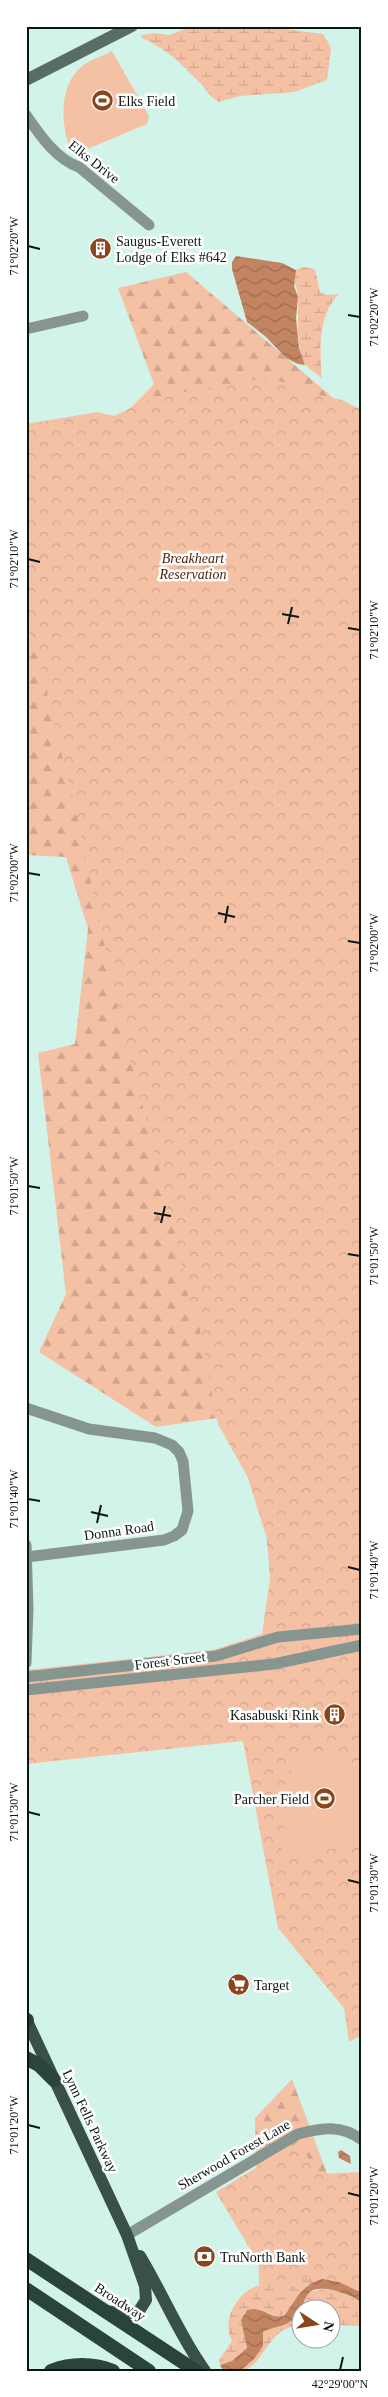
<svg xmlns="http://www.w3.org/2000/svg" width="388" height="2397" viewBox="0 0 388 2397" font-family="Georgia,serif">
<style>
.forest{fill:url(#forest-firs)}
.wetland{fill:url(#wetland-marsh)}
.park{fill:url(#park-crowns)}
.garden{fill:#f5c1a5}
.water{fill:url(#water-waves)}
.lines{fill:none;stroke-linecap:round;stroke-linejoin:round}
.minor{stroke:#879591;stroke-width:11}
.secondary{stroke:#596c66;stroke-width:12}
.primary{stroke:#385049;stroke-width:12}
.trunk{stroke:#2a443c;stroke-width:14}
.ticks{fill:none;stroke:#0b1714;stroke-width:2}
.labels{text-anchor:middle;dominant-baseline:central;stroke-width:5;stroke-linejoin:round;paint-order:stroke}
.poi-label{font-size:14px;fill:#0b1714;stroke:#fff;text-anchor:start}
.street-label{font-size:14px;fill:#0b1714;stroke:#fff}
.park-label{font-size:14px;font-style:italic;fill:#4e2409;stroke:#fff}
.neatline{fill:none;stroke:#0b1714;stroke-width:2}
.ticks-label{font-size:12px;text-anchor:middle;fill:#0b1714}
</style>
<defs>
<pattern id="forest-firs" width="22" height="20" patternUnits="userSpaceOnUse" patternTransform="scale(1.25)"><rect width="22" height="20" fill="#f5c1a5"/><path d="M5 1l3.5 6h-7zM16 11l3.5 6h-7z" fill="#d1a58d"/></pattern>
<pattern id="wetland-marsh" width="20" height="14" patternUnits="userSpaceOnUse" patternTransform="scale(1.25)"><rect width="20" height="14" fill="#f5c1a5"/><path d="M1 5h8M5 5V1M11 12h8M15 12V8" fill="none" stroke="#d1a58d"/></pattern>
<pattern id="park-crowns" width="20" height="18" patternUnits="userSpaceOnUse" patternTransform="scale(1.25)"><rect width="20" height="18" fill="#f5c1a5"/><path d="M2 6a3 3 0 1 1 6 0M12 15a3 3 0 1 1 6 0" fill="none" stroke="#d1a58d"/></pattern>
<pattern id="water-waves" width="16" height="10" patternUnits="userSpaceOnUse" patternTransform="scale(1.25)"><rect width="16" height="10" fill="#c38461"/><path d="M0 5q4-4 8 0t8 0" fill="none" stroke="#9d6b4f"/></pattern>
</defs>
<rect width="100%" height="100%" fill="#d2f3e9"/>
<g class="forest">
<path d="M186,272L345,408L274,1628L264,1501L230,1416L156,1427L39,1352L66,1294L38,1053L75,1044L88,929L66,857L26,855V551L73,467L154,384L118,288Z"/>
<path d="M292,2079L332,2187L350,2284L259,2285L255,2118Z"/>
</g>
<g class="wetland">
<path d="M193,26H262L323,34L331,48L327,80L294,92L240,96L219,102C209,97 206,88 198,81C178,61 168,50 142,38L141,35L154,33L169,35Z"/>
<path d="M303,267L315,269L320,292L328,295L339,294C317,316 320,350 322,378C317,374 310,370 306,365C295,350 299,315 298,296C298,286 291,283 296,270Z"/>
<path d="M308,2271L310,2282L284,2316C269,2319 257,2301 244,2313C241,2328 248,2342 246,2351L232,2361L220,2365L219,2360L232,2341C222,2323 234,2298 252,2288C260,2284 267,2284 275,2282C286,2279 297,2275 308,2271Z"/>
<path d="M324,2289L341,2292L362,2303V2326L331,2325L330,2310H301L309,2292Z"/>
<path d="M300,2310V2326C267,2325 263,2371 240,2371C250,2361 261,2347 262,2332C276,2325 295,2326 300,2310Z"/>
</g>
<g class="park">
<path d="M268,377L319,395L342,400L362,410V2035L349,2042L344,2008L278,1928L243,1741L26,1764V1670L213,1650L262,1634L273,1558L248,1478L218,1424L199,1325L190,1306L173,1222L120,1019L76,811L26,612V424L98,412L114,416L151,398Z"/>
<path d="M300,2141L316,2174L362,2172V2294L312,2273L280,2299L216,2192Z"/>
</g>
<g class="garden">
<path d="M112,51L149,116L147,124L73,155C61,130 57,88 81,67C89,60 103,56 112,51Z"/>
<path d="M302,1751L362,1766V1833L341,1847L280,1860L292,1761Z"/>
</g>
<g class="water">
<path d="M236,256L282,263L296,270L294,286L298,297L296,318L299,348L305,365L298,364L286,358L266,337L247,322L232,269V262Z"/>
<path d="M341,2150L350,2156L351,2164L339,2158L338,2152Z"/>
<path d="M322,2279L339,2282L362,2293V2303C352,2295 321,2283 310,2292C303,2298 303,2310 297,2316C288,2327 274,2326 263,2332V2346L254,2359L240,2371L223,2370L220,2365L232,2361L247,2348L241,2320L247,2310C262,2305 269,2319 284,2316C296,2300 301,2285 322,2279Z"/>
</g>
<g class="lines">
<g class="minor">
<path d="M26,115C40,135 56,159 79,167L149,225"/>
<path d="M26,329L83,316"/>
<path d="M26,1408L89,1429L155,1438L172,1445L179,1452L183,1461L188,1511L182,1530L174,1536L164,1540L27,1557"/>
<path d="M26,1545L28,1609L26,1663"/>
<path d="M26,1677L216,1656L278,1637L362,1629"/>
<path d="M26,1690L274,1664L362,1645"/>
<path d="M127,2235L298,2134C322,2128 341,2124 362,2140"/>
</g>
<path class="secondary" d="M26,80L132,26"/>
<g class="primary">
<path d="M26,2019L127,2235L145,2286L146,2300L139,2311L127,2314L105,2311"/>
<path d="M140,2256C163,2294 179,2335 205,2371"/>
</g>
<g class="trunk">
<path d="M26,2021L27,2020"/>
<path d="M26,2058L39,2065L54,2080"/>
<path d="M26,2259L196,2371"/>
<path d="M26,2289L149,2371"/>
<path d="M51,2371C72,2363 92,2363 113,2371"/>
</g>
</g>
<path class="ticks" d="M28,246L40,249M348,315L360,317M28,559L40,562M282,614L299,617M288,624L292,607M348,628L360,630M28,873L40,875M218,913L235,917M225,923L228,906M348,941L360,943M28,1186L40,1188M154,1213L171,1216M161,1223L165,1206M348,1254L360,1256M28,1499L40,1501M91,1512L108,1516M97,1523L101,1505M348,1567L360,1570M28,1812L40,1815M348,1880L360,1883M28,2125L40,2128M348,2193L360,2196M340,2370L343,2357"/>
<defs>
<symbol id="stadium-disc" viewBox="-11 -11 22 22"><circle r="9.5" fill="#8a461a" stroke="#fff"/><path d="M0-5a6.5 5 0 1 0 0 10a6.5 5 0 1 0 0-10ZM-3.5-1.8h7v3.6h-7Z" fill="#fff"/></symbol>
<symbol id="building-disc" viewBox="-11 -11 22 22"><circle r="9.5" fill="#8a461a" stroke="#fff"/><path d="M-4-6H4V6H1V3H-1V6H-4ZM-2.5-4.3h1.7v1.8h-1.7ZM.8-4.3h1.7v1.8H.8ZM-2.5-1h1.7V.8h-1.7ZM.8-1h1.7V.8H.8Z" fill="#fff"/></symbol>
<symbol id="supermarket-disc" viewBox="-11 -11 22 22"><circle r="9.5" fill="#8a461a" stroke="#fff"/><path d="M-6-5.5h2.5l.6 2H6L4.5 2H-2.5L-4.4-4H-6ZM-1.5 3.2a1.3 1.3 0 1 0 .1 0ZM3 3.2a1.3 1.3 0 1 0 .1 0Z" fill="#fff"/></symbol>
<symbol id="bank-disc" viewBox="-11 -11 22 22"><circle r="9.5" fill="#8a461a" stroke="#fff"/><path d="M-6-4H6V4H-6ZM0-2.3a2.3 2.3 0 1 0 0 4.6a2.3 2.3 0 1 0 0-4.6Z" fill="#fff"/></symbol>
</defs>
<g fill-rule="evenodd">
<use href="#stadium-disc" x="90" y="88" width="25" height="25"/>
<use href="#building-disc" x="88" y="236" width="25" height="25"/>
<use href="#building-disc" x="322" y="1702" width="25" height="25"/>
<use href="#stadium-disc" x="312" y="1786" width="25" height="25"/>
<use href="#supermarket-disc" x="226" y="1972" width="25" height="25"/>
<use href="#bank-disc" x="192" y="2244" width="25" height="25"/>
</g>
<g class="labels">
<g class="poi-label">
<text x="118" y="101">Elks Field</text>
<text x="116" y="241">Saugus-Everett<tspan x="116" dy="16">Lodge of Elks #642</tspan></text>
<text x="319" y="1715" text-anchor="end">Kasabuski Rink</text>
<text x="309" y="1799" text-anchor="end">Parcher Field</text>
<text x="254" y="1985">Target</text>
<text x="220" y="2257">TruNorth Bank</text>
</g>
<g class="street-label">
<text transform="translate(94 162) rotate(38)">Elks Drive</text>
<text transform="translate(119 1531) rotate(-8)">Donna Road</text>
<text transform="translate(170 1661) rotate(-7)">Forest Street</text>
<text transform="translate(90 2121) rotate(65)">Lynn Fells Parkway</text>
<text transform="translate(234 2155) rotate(-30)">Sherwood Forest Lane</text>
<text transform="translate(120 2302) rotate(33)">Broadway</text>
</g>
<g class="park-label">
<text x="193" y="558">Breakheart<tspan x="193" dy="16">Reservation</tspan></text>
</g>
</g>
<rect width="388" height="2397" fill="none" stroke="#ffffff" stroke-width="55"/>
<g transform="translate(316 2324) rotate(102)"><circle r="24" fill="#ffffff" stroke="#9da2a1"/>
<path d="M0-4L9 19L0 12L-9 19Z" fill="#8a461a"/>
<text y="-8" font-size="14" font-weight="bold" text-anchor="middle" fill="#0b1714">N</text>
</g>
<rect x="28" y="28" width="332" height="2342" class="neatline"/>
<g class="ticks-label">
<text transform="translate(14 246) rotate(-90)" y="4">71°02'20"W</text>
<text transform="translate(374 317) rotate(-90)" y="4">71°02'20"W</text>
<text transform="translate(14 559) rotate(-90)" y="4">71°02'10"W</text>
<text transform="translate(374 630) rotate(-90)" y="4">71°02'10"W</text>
<text transform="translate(14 873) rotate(-90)" y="4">71°02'00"W</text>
<text transform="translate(374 943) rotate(-90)" y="4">71°02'00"W</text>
<text transform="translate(14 1186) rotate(-90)" y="4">71°01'50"W</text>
<text transform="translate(374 1256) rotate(-90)" y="4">71°01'50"W</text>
<text transform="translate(14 1499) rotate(-90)" y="4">71°01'40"W</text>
<text transform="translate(374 1570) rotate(-90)" y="4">71°01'40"W</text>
<text transform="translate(14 1812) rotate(-90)" y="4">71°01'30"W</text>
<text transform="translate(374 1883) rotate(-90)" y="4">71°01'30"W</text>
<text transform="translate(14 2125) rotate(-90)" y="4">71°01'20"W</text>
<text transform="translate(374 2196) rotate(-90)" y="4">71°01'20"W</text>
<text x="340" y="2388">42°29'00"N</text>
</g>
</svg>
